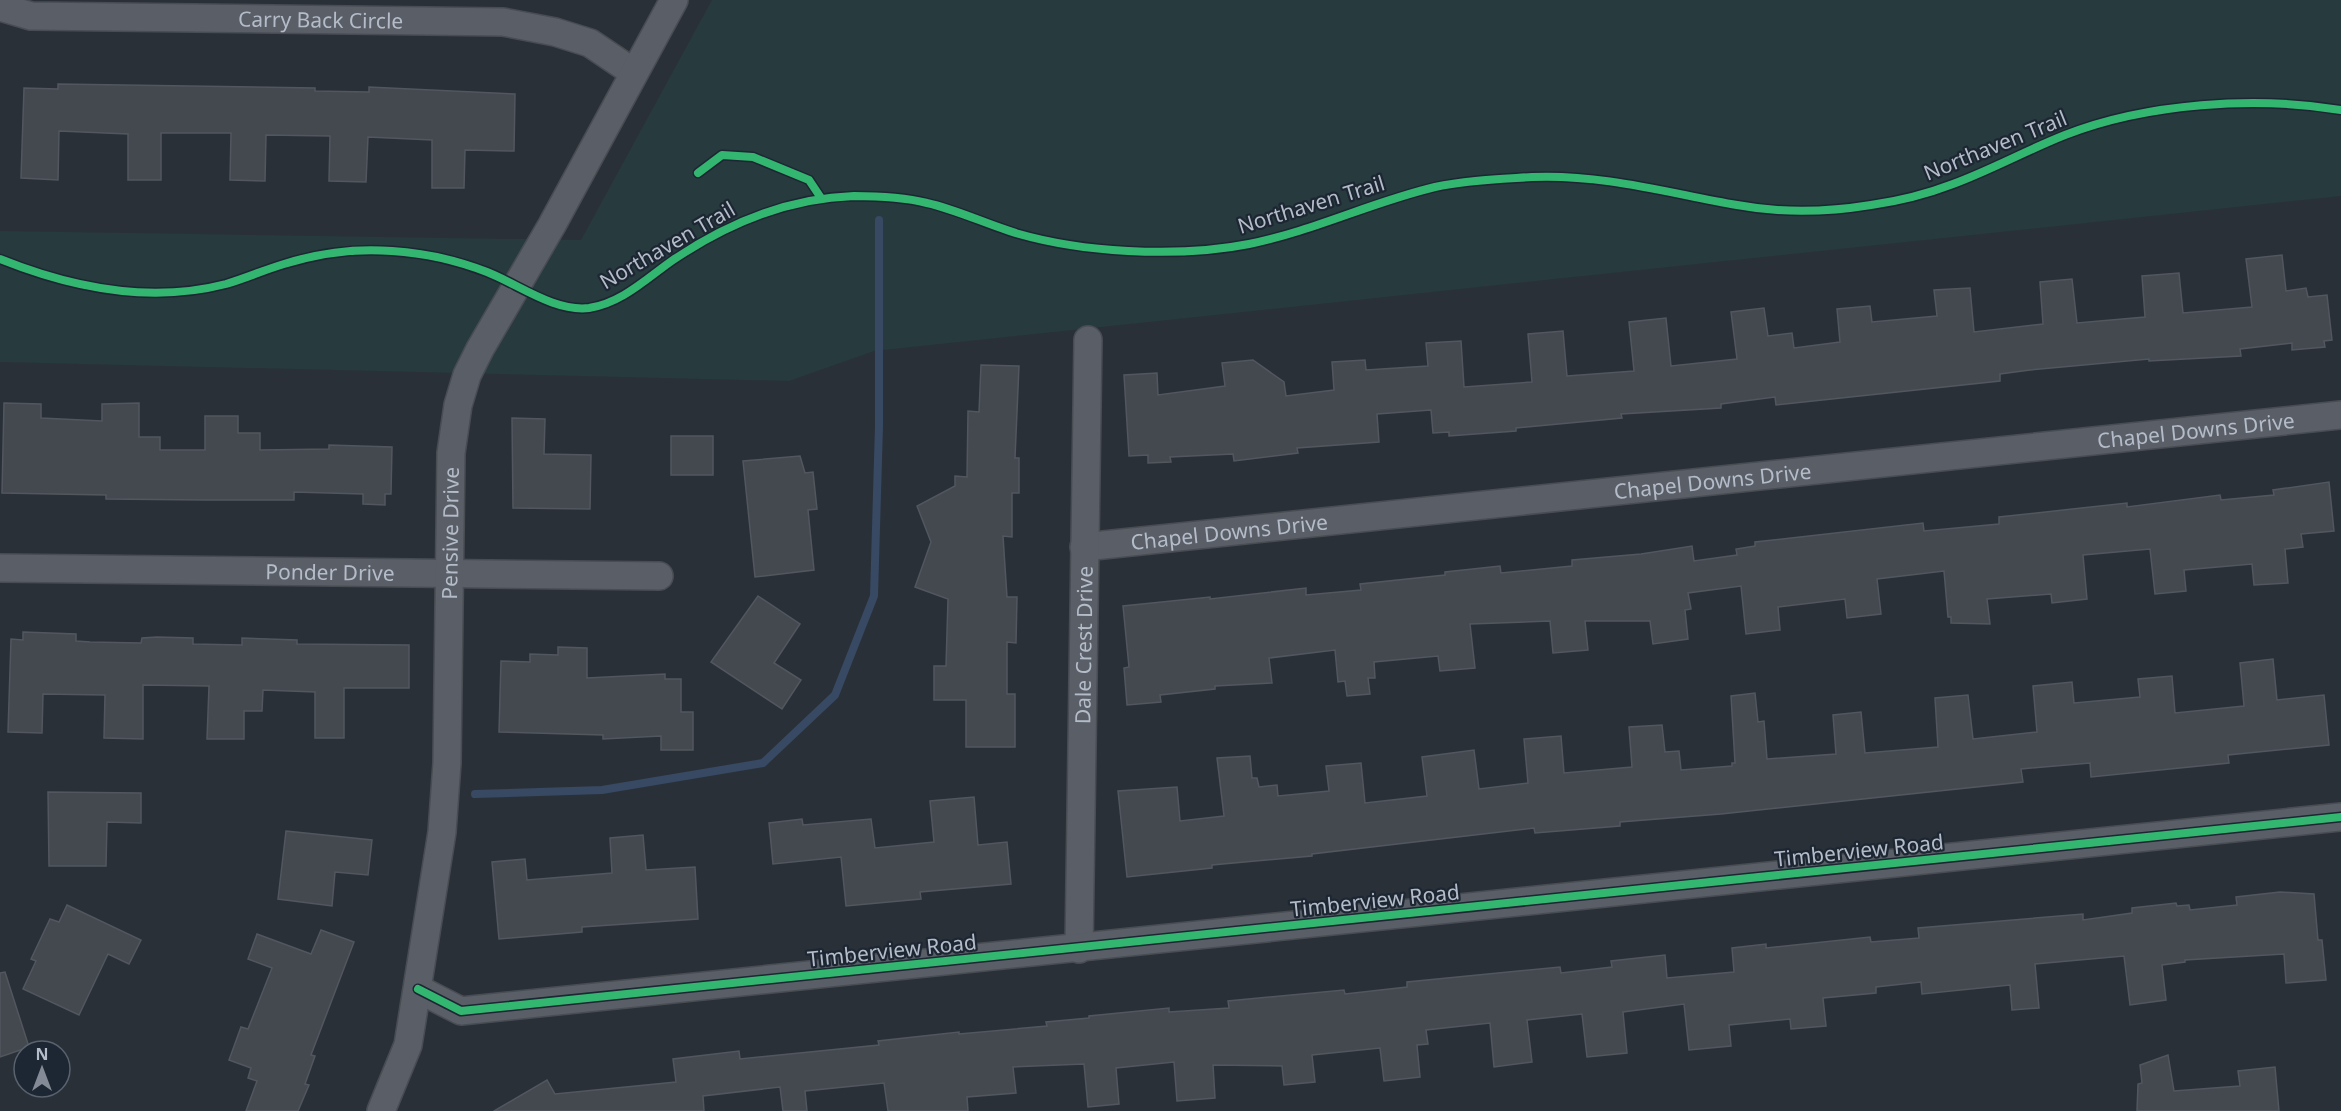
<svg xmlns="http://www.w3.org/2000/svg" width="2341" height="1111" viewBox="0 0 2341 1111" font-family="'Noto Sans',sans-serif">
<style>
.green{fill:#273a3e}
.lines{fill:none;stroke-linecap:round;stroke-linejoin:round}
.stream{stroke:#384963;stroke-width:8}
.building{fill:#444950;stroke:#52575f;stroke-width:1.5}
.street-casing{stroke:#484c53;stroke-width:30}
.street{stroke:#5a5e66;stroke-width:27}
.cycleway-casing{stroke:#1d2633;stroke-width:11}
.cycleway{stroke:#33b770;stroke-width:8}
.labels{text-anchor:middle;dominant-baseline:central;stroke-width:4.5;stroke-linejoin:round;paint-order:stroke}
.street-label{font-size:21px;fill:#b4bcc9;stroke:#1d2633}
</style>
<rect width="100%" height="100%" fill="#2a3038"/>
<path class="green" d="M712,0H2341V196L874,351L789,381L0,362V231L581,240Z"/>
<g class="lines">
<path class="stream" d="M475,794L602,790L763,763L835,695L874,596L879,426V220"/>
</g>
<g class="building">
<path d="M58,84L315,88V91L369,92V87L515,94L514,151L465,150L464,188H432V140L368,137L366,182L329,181L330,136L266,135L265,181L230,180L231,133H161V180H128V134L59,131L58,180L21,178L24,88L58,89Z"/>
<path d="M2282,255L2286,291L2306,288L2308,297L2327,295L2332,340L2324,341L2325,347L2292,350V343L2240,349L2241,356L2149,361V359L2030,370L2000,374V381L1776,405L1775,397L1721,404V408L1621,414L1622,418L1516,428V431L1449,436V432L1433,433L1431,410L1377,414L1379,442L1297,448L1298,453L1234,461L1233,454L1170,457L1171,462L1148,463V455L1129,456L1124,375L1157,373L1158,395L1225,386L1222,363L1253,360L1284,382L1286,396L1334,390L1332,362L1365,360L1366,370L1428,366L1426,343L1461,341L1464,387L1532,382L1528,334L1563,331L1567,376L1634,371L1629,322L1666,318L1671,366L1737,359L1731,312L1764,308L1768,336L1792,333L1794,348L1840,342L1837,309L1870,306L1872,322L1937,316L1934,290L1970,288L1974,332L2043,324L2040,282L2072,279L2077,323L2145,317L2142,276L2179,273L2183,313L2252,307L2246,259Z"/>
<path d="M981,365L1019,366L1015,458H1019V493H1012V537L1003,536L1007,597H1017L1016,643L1007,642V694H1015V747H966V700H934V666H946L948,599L915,587L931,542L917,506L955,486V476L967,477L968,411L979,412Z"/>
<path d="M4,403L41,404V418L102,421V404L139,403V437H160V450H205V416H238V433H260V450L329,449V445L392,447L391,494H385V505L363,504V494L294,492V500H205L106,499V495L2,493Z"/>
<path d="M512,418L545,419L544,454L591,455L590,509L513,508Z"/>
<rect x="671" y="436" width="42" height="39"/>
<path d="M800,456L805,473L813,472L817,509L808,510L814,570L755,577L743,461Z"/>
<path d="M2329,482L2334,531L2301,534L2303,547L2285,549L2288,583L2254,585L2252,564L2184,570L2186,591L2155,594L2150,549L2083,555L2087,599L2052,603L2051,594L1987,599L1990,624L1951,623V617H1948L1944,571L1877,579L1881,614L1847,618L1845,599L1778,607L1780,630L1746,634L1741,586L1688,593L1691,609L1685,610L1688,639L1653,644L1650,621H1585L1588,650L1553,653L1550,621L1470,624L1475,668L1440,671L1438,656L1374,662L1375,678H1368L1370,694L1347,696L1345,681L1338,682L1335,650L1269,658L1272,683L1215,686V689L1160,695L1161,702L1127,705L1124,668L1129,667L1123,606L1210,597V599L1306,588V595L1361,590L1360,584L1445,575V572L1500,566L1501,573L1572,566V560L1641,554L1692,546L1694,561L1737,555L1736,549L1755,546V542L1923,523L1924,531L1999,524V517L2127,503V507L2220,495L2221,500L2274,495L2273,490Z"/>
<path d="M758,596L800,624L774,663L801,680L782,709L711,662Z"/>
<path d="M23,632L76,634V641L90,642L141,643L142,638L157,637L193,638V644L242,645V638L297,640V644L409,645V688H344V738H315V692L263,690L262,711H244V739H207L209,686L143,685V739L104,738L105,695L43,694L42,733L8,732L11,639L23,640Z"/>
<path d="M558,647L587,648V678L665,674V679H681V712H693V750H661V736L603,739V735L499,732L501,661L530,662V654L558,655Z"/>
<path d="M2273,659L2277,700L2324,695L2329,745L2228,755L2229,763L2091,777L2090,763L2021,769L2023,782L1721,814L1620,822V826L1535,833L1534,828L1312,854V856L1212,865V868L1127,877L1118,791L1177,787L1180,821L1224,816L1217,758L1250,756L1252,778H1257L1259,787L1277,785L1278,796L1329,791L1326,766L1361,763L1365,803L1427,796L1422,757L1474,750L1479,789L1528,783L1524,739L1561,736L1564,773L1632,767L1629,727L1662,725L1665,752L1679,751L1681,770L1732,766V763H1735L1731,696L1755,693L1758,722L1764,721L1767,759L1836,754L1833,715L1861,712L1865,753L1938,747L1935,698L1968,695L1973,739L2037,732L2033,686L2072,682L2074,703L2140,697L2138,679L2172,676L2175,713L2244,706L2240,663Z"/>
<path d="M48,792L141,793V823L107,822L106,866H49Z"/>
<path d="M974,797L978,845L1007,842L1011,884L920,892L921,899L846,906L841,857L773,864L769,823L802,819L803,825L871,819L875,848L934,842L930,801Z"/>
<path d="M286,831L372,840L368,875L335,872L332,906L278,899Z"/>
<path d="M643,835L646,870L695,867L698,919L582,927V932L499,939L492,862L525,859L527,880L612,873L610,838Z"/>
<path d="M2280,892L2314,894L2318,940H2322L2326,980L2286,983L2284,954L2185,960V962L2162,965L2166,1000L2130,1005L2124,956L2035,964L2039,1008L2012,1010L2010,985L1922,994L1921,982L1876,987V993L1823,998L1826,1026L1791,1029L1790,1019L1729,1025L1731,1046L1689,1050L1684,1004L1623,1012L1627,1053L1587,1057L1582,1014L1527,1020L1532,1062L1494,1067L1490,1023L1426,1030L1428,1044L1417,1045L1420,1077L1384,1081L1380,1048L1312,1055L1315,1082L1284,1085L1282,1066L1213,1065L1215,1098L1177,1101L1174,1062L1116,1068L1119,1104L1088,1107L1084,1064L1013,1067L1016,1093L967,1097L968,1111H888L884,1083L805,1091L807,1111H783L780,1087L703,1096L704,1111H494L547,1080L555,1094L676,1082L673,1059L739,1051L740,1059L879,1045L878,1041L959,1032V1034L1047,1026L1046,1022L1089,1018V1016L1169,1008V1012L1229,1008L1228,1001L1344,990L1345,994L1407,987V982L1560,967L1561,973L1612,967L1611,961L1665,955L1667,978L1734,972L1732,948L1766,944V948L1870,937L1871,942L1919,938L1918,928L2083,914V920L2132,913V908L2176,903L2177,906L2189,905L2190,910L2237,905L2236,897Z"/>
<path d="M67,905L141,940L129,964L108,954L79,1015L23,989L36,961L31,959L50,919L59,922Z"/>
<path d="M321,930L354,942L311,1055L315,1056L305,1084L309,1085L298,1111H246L257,1081L248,1078L251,1068L229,1060L241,1027L248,1029L272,968L248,959L257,934L311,954Z"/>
<path d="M5,972L29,1047L0,1057V973Z"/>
<path d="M2168,1055L2174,1091L2240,1086L2238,1071L2275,1067L2279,1111H2137L2138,1084L2142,1083L2140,1065Z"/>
</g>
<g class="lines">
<defs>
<g id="street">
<path id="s1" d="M0,7L31,16L503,22L555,32L590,43L633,72"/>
<path id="s2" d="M1084,547L2341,415"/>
<path id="s3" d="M0,568L659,576"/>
<path id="s4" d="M1079,949L1088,340"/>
<path d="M418,989L461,1011L2341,817"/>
<path id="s5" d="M381,1111L408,1045L442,832L447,763L451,453L458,405L467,375L480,349L552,225L674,0"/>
</g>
</defs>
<use href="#street" class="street-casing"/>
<use href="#street" class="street"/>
<defs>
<g id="cycleway">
<path d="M698,173L722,155L753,157L809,180L821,198"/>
<path d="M0,259C72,288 149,304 226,284C246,278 264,270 284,264C319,253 355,248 392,251C425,253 456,260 487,272C518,284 554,312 589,308C622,303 647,278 673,260C728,223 788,198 854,196C878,196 903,197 927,203C958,210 988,225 1019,234C1054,244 1092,249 1128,251C1168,253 1209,252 1249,244C1313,231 1372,202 1435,187C1466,180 1501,179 1532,177C1603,174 1668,193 1737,205C1780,213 1828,212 1871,205C1899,201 1927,194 1953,184C1991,170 2027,150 2065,135C2147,103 2255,96 2341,110"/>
<path d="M418,989L461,1011L2341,817"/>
</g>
</defs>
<use href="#cycleway" class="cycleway-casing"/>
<use href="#cycleway" class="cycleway"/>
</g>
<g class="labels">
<g class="street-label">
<text stroke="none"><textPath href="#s1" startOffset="322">Carry Back Circle</textPath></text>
<text transform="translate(1995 145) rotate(-22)">Northaven Trail</text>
<text transform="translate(1311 204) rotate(-17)">Northaven Trail</text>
<text transform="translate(667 245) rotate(-30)">Northaven Trail</text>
<text stroke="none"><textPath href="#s2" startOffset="1118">Chapel Downs Drive</textPath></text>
<text stroke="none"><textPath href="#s2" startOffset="632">Chapel Downs Drive</textPath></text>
<text stroke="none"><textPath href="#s5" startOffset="586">Pensive Drive</textPath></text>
<text stroke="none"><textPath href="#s2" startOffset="146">Chapel Downs Drive</textPath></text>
<text stroke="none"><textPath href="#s3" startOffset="330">Ponder Drive</textPath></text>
<text stroke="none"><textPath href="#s4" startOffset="304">Dale Crest Drive</textPath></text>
<text transform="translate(1859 850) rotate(-6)">Timberview Road</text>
<text transform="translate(1375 900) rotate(-6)">Timberview Road</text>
<text transform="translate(892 950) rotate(-6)">Timberview Road</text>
</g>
</g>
<g transform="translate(42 1069)"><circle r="28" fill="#1d2633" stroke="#59626f" stroke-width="1.5"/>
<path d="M0-4.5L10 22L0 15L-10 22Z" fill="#848b96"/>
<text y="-9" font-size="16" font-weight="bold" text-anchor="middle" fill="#b4bcc9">N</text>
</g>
</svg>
